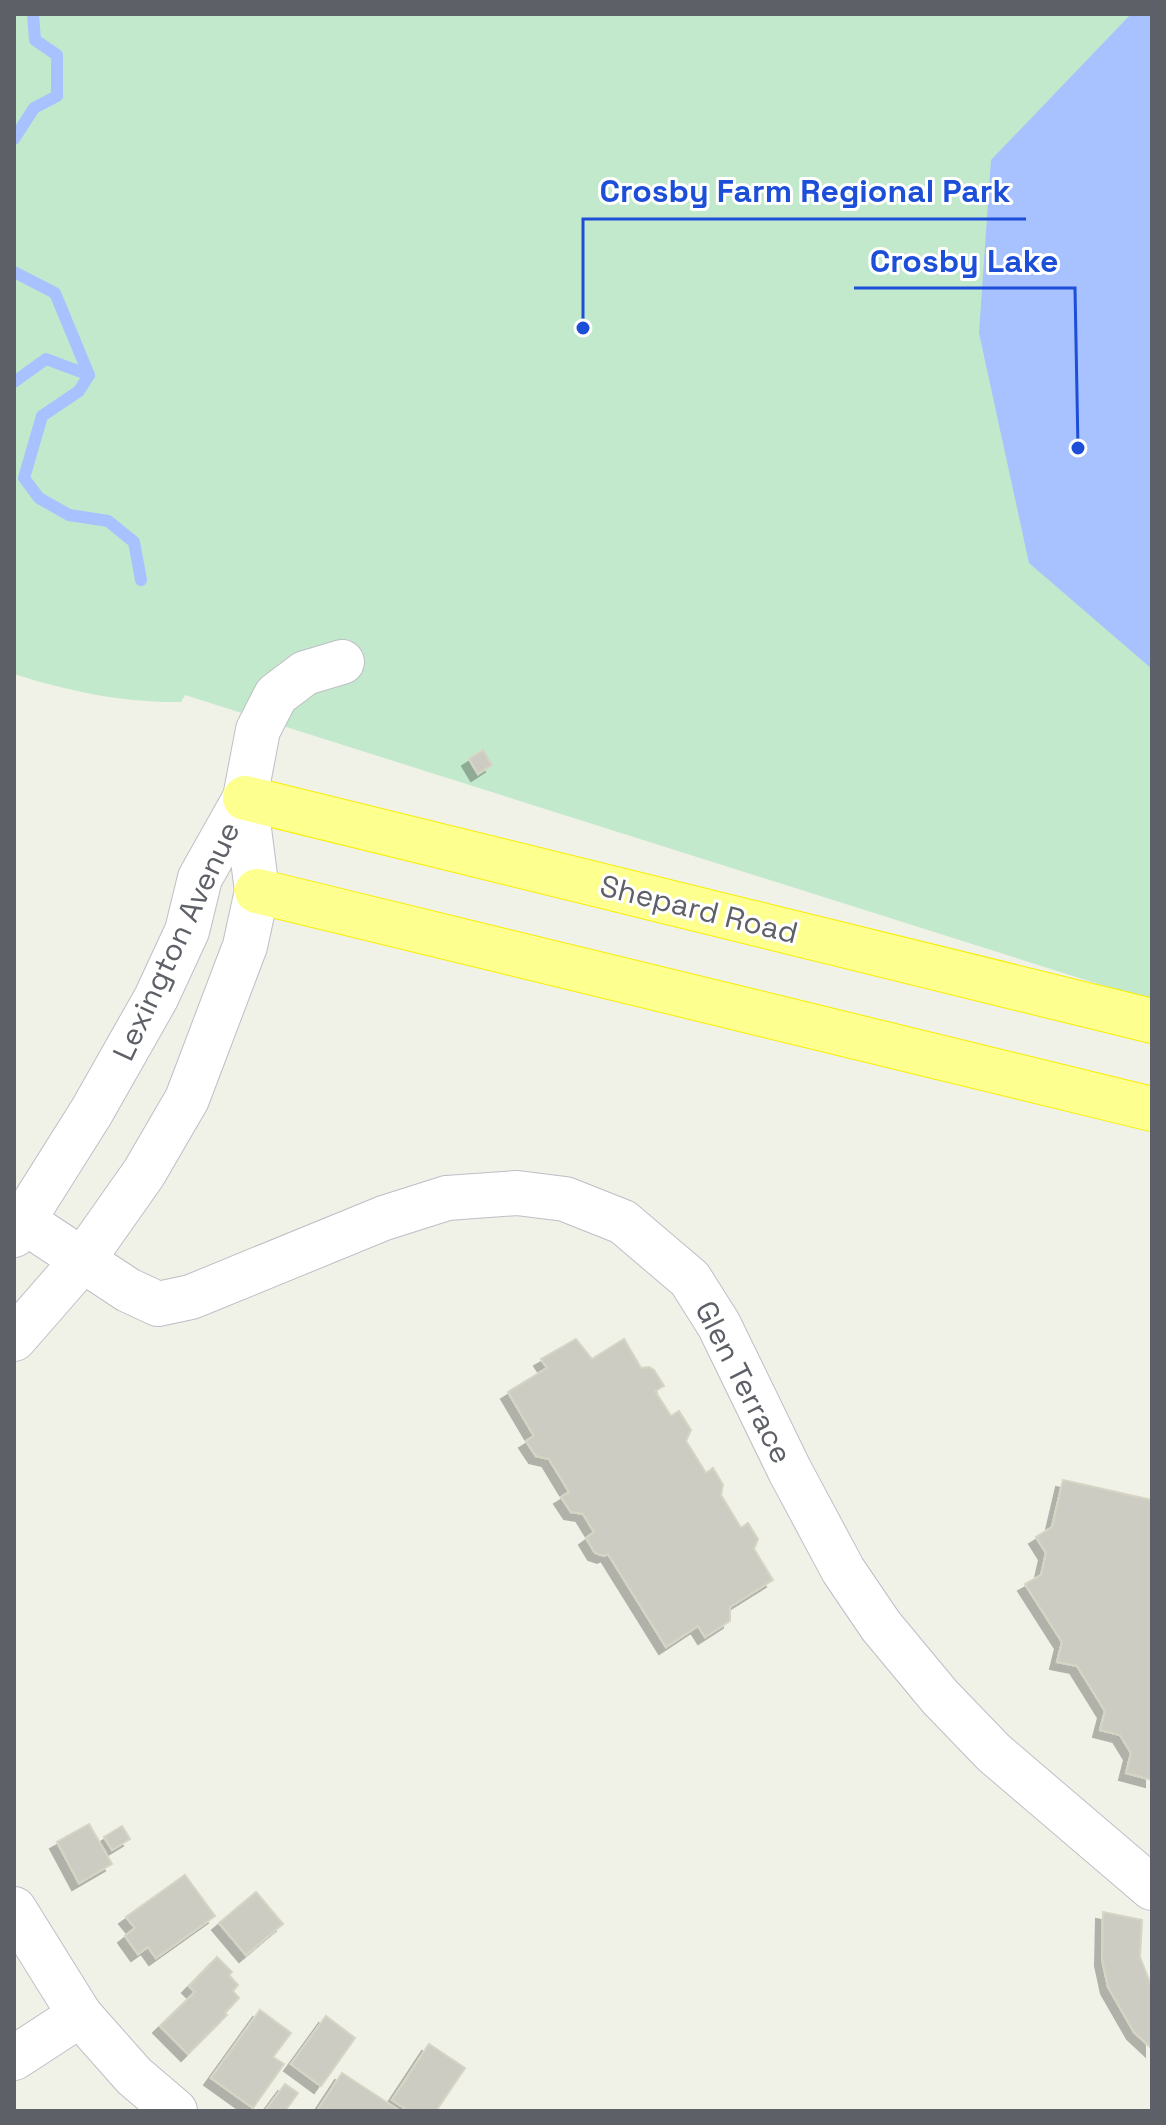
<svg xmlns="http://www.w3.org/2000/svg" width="1166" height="2125" viewBox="0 0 1166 2125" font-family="'Space Grotesk',sans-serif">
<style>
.green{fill:#c3e9cd}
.water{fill:#a8c1ff}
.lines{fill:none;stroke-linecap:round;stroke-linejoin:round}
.stream{stroke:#a8c1ff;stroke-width:12}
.building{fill:#ccccc3;stroke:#d6d5c4;stroke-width:2;filter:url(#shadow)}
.minor-casing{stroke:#bebec6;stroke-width:46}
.highway-casing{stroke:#f7ee00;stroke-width:46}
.minor{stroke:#fff;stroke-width:44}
.highway{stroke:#fdff8f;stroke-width:44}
.labels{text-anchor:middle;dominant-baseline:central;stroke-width:6;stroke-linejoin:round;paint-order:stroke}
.street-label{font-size:30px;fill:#5e6068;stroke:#fff}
.leader{fill:none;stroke:#1d4ed8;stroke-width:3}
.callout-dot{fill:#1d4ed8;stroke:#fff;stroke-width:3}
.callout-label{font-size:32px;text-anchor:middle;font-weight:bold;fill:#1d4ed8;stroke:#fff;stroke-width:6;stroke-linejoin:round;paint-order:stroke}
</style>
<defs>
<filter id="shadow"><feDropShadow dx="-7" dy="7" stdDeviation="0" flood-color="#0004"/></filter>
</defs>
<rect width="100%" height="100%" fill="#f0f1e7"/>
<path class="green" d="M14,14H1152V1001L185,695L181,702C123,703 68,691 14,674Z"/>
<path class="water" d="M1131,14H1152V669L1029,563L979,333L991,160Z"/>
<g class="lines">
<g class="stream">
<path d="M14,139L34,108L57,96V55L35,40L33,14"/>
<path d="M14,272L55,293L89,375L79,391L42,416L24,478L39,498L69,515L108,521L134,542L141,580"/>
<path d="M14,382L46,359L89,375"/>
</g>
</g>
<g class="building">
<path d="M483,750L492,765L478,774L469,759Z"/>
<path d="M576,1339L592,1359L624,1339L641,1368L649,1367L654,1370L664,1386L655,1391L671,1416L679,1411L691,1430L686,1441L706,1473L713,1468L723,1485L721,1495L741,1528L748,1523L758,1539L754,1549L773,1580L730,1607V1621L705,1637L698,1626L666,1647L608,1554L604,1556L595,1553L586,1538L594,1532L583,1514L571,1512L561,1497L569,1492L549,1459L536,1456L526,1441L534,1436L508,1392L547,1368L541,1359Z"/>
<path d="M1063,1480L1152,1500V1780L1126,1773L1131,1753L1120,1735L1100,1730L1105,1711L1077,1666L1057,1662L1062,1642L1025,1584L1041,1575L1046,1553L1036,1537L1052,1527Z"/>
<path d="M89,1824L112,1864L79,1883L57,1842Z"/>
<path d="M122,1826L130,1839L112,1850L104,1837Z"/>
<path d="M185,1875L215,1916L156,1958L148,1947L138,1954L125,1936L135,1928L126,1917Z"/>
<path d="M256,1892L283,1924L246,1955L219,1923Z"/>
<path d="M1103,1912L1142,1920L1140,1957L1152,1988V2049L1134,2032L1108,1987L1102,1959Z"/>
<path d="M217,1957L232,1972L229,1975L238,1985L233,1991L239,1998L225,2013L227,2015L188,2054L160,2026L195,1992L189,1986Z"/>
<path d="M260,2010L291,2033L273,2057L284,2064L253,2108L211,2078Z"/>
<path d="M326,2016L355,2038L321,2086L291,2064Z"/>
<path d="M429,2044L465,2068L436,2111H409L392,2100Z"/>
<path d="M342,2073L397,2109L396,2111H317Z"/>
<path d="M285,2084L298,2093L285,2111H265Z"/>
</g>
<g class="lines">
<defs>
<g id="minor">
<path d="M25,1222L128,1290L158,1304L191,1297L384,1218L447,1198L517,1193L565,1199L623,1222L690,1279L719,1325L790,1471L843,1570L881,1626L940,1697L994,1753L1152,1888"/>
<path d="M14,1235L92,1111L156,998L187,931L200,878L245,798"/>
<path d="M14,1339L82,1261L144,1173L187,1099L245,946L257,891L245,798L258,730L276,695L305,673L342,662"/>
<path d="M14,1909L80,2015L134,2076L175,2111"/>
<path d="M14,2058L80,2015"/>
</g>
<g id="highway">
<path d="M245,798L1152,1021"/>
<path d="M257,891L1152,1109"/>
</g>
</defs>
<use href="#minor" class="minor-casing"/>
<use href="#highway" class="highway-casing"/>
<use href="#minor" class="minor"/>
<use href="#highway" class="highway"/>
</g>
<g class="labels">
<g class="street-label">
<text transform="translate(699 909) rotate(14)">Shepard Road</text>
<text transform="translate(176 941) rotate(-65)">Lexington Avenue</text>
<text transform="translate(744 1382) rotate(63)">Glen Terrace</text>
</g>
</g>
<path class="leader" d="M583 328L583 219H1026M1078 448L1075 288H854"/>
<g class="callout-dot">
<circle cx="583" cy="328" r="8"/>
<circle cx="1078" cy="448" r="8"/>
</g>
<g class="callout-label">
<text x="805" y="202">Crosby Farm Regional Park</text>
<text x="964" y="272">Crosby Lake</text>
</g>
<rect width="1166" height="2125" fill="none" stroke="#5e6068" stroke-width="32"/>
</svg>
